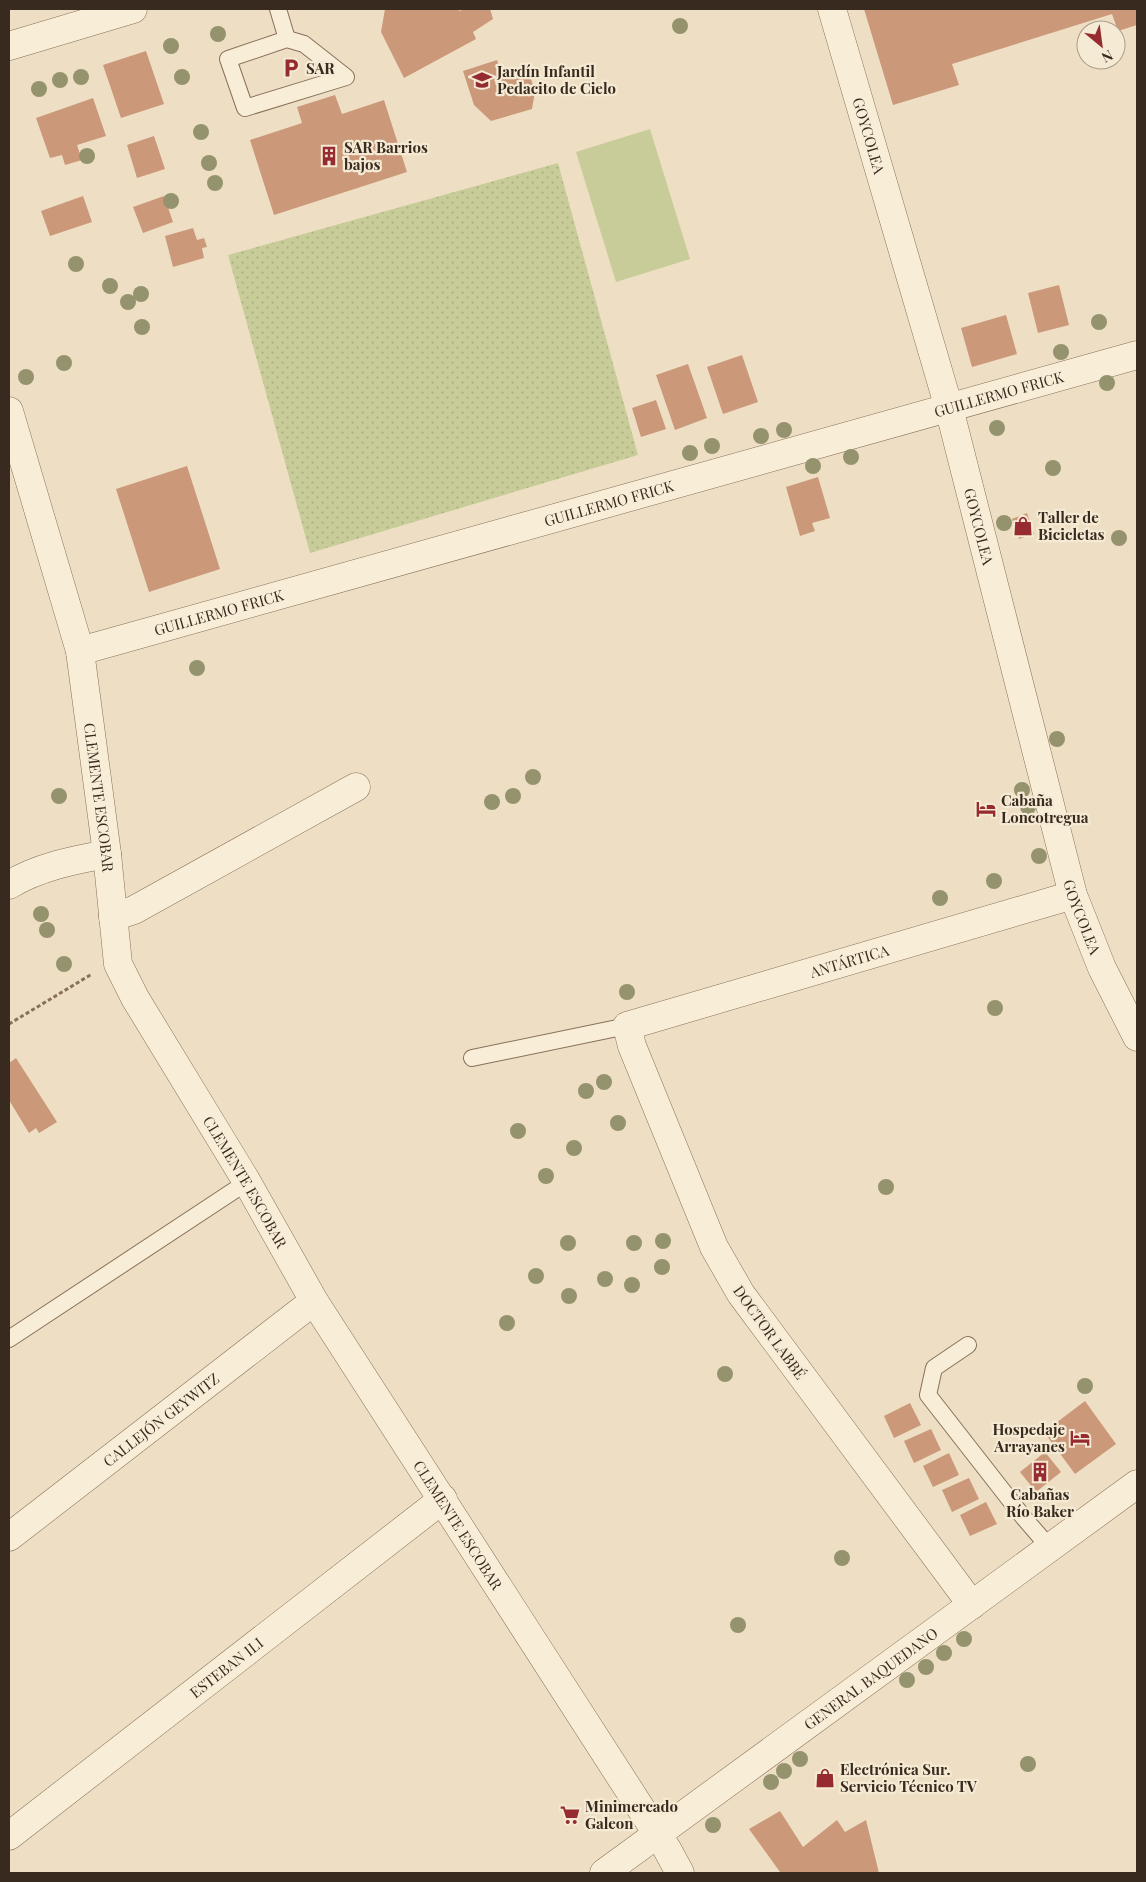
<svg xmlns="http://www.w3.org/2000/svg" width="1146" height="1882" viewBox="0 0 1146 1882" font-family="'Playfair Display',serif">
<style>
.grass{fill:url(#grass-dots)}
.garden{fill:#c8cc98}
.building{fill:#cb987a}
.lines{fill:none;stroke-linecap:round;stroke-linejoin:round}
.service-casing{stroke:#88705a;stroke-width:18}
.minor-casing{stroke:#88705a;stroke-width:29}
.tertiary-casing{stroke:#88705a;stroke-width:29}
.path{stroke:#88705a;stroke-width:3;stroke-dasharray:4 2.5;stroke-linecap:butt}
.service{stroke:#f8edd7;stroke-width:16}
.minor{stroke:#f8edd7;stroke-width:28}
.tertiary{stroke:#f8edd7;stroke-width:28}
.tree{fill:#94936d}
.labels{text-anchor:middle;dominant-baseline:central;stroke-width:4.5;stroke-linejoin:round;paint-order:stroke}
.poi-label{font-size:15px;font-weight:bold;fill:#382a1e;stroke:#f5ead3;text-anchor:start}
.street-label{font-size:15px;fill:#382a1e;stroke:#f5ead3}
</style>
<defs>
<pattern id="grass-dots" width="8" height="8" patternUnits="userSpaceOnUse" patternTransform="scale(1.25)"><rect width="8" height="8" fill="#c8cc98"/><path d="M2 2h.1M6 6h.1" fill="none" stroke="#adaf83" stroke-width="1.8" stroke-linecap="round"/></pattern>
</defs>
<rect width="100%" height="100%" fill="#eedfc4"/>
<path class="grass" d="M558,163L638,455L310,553L228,255Z"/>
<path class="garden" d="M650,129L690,259L616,282L576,152Z"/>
<g class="building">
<path d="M385,9H458L460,11L464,9H490L493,19L473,32L476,39L404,78L381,32Z"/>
<path d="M864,9H1137V25L1118,31L1112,14L952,64L959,85L893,105Z"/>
<path d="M146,51L164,104L121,118L103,65Z"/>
<path d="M497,60L502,75L527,66L535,92L532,109L491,121L474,105L463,71Z"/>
<path d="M335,95L342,114L384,100L407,172L274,215L250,140L302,123L297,107Z"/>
<path d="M93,98L106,136L77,145L82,160L65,165L62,155L50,158L36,118Z"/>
<path d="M154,136L165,169L137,178L127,145Z"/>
<path d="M83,196L92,222L50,236L41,211Z"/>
<path d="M164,196L173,222L143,233L133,207Z"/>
<path d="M193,228L197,240L204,238L207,247L202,248L204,258L173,267L165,236Z"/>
<path d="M1059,285L1069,325L1038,333L1028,293Z"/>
<path d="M1006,315L1017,354L972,367L961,328Z"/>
<path d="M742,355L758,402L723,414L707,367Z"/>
<path d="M688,364L707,418L675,430L656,375Z"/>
<path d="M656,400L666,429L641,437L632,408Z"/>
<path d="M187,466L220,569L149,592L116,489Z"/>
<path d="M818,477L830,518L812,523L815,531L800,536L786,487Z"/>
<path d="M1027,513L1034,534L1019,539L1012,519Z"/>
<path d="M16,1058L57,1122L39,1133L36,1128L29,1133L9,1100V1063Z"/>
<path d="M1085,1401L1116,1444L1075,1474L1044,1432Z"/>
<path d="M910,1403L921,1425L894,1438L884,1416Z"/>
<path d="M931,1429L941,1450L914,1463L904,1441Z"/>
<path d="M1045,1452L1061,1472L1036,1492L1020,1472Z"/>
<path d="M949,1453L959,1475L933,1487L923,1466Z"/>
<path d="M969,1478L979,1499L952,1512L942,1490Z"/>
<path d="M986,1502L997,1524L970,1536L960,1515Z"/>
<path d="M780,1811L803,1847L837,1820L845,1832L866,1820L879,1873H778L780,1872L749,1829Z"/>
</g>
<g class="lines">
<defs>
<g id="service">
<path d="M278,9L287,39"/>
<path d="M287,39L304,44L346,77L245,108L228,59Z"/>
<path d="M472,1058L627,1026"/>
<path d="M9,1339L247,1182"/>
<path d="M968,1345L934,1368L928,1395L1024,1518L1050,1548"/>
</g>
<g id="minor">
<path d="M9,46L133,9"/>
<path id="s1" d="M9,411L80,651L107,854L118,964L135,998L247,1182L314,1301L667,1849L680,1873"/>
<path id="s2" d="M80,651L1137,355"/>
<path d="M9,885C38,867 74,860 107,854"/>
<path d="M113,917L134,910L356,787"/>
<path id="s3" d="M9,1537L314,1301"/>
<path id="s4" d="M972,1605L741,1294L714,1247L632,1046L627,1026L1073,895"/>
<path id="s5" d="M9,1836L443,1499"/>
</g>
<g id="tertiary">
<path id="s6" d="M832,9L949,408L1073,895L1102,968L1137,1037"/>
<path id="s7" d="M604,1873L1137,1484"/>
</g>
</defs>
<use href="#service" class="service-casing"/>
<use href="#minor" class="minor-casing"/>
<use href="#tertiary" class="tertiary-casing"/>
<path class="path" d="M9,1024L92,974"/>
<use href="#service" class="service"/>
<use href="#minor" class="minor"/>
<use href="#tertiary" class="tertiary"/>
</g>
<g class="tree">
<circle cx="680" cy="26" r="8"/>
<circle cx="218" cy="34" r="8"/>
<circle cx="171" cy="46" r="8"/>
<circle cx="81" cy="77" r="8"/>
<circle cx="182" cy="77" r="8"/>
<circle cx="60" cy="80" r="8"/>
<circle cx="39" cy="89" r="8"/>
<circle cx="201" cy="132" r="8"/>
<circle cx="87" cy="156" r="8"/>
<circle cx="209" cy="163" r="8"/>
<circle cx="215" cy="183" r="8"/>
<circle cx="171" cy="201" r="8"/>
<circle cx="76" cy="264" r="8"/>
<circle cx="110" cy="286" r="8"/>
<circle cx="141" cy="294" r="8"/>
<circle cx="128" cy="302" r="8"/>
<circle cx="1099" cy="322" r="8"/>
<circle cx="142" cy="327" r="8"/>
<circle cx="1061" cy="352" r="8"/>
<circle cx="64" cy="363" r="8"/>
<circle cx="26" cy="377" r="8"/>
<circle cx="1107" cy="383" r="8"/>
<circle cx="997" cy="428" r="8"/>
<circle cx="784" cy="430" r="8"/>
<circle cx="761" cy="436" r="8"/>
<circle cx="712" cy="446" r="8"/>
<circle cx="690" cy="453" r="8"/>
<circle cx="851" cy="457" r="8"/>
<circle cx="813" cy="466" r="8"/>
<circle cx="1053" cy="468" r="8"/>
<circle cx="1004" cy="523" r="8"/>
<circle cx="1119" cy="538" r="8"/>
<circle cx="197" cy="668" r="8"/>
<circle cx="1057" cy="739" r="8"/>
<circle cx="533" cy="777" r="8"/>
<circle cx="1022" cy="790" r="8"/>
<circle cx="59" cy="796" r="8"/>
<circle cx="513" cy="796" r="8"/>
<circle cx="492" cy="802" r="8"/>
<circle cx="1028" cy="807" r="8"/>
<circle cx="1039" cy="856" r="8"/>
<circle cx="994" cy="881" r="8"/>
<circle cx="940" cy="898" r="8"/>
<circle cx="41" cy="914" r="8"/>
<circle cx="47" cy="930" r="8"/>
<circle cx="64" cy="964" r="8"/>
<circle cx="627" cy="992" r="8"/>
<circle cx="995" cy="1008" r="8"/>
<circle cx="604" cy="1082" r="8"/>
<circle cx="586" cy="1091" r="8"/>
<circle cx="618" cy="1123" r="8"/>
<circle cx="518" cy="1131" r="8"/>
<circle cx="574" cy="1148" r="8"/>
<circle cx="546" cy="1176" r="8"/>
<circle cx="886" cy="1187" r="8"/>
<circle cx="663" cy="1241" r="8"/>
<circle cx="568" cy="1243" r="8"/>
<circle cx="634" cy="1243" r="8"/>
<circle cx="662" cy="1267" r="8"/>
<circle cx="536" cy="1276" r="8"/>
<circle cx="605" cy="1279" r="8"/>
<circle cx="632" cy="1285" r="8"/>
<circle cx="569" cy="1296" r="8"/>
<circle cx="507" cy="1323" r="8"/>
<circle cx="725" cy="1374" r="8"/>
<circle cx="1085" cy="1386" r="8"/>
<circle cx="842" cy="1558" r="8"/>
<circle cx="738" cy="1625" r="8"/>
<circle cx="964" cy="1639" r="8"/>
<circle cx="944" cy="1653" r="8"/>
<circle cx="926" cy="1667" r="8"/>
<circle cx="907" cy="1680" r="8"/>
<circle cx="800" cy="1759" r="8"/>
<circle cx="1028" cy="1764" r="8"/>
<circle cx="784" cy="1771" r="8"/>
<circle cx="771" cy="1782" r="8"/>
<circle cx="713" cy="1825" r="8"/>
</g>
<defs>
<symbol id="parking-bare" viewBox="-9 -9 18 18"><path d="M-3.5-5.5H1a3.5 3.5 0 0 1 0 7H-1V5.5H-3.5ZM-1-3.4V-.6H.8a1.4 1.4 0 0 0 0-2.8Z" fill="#962b31" stroke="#f5ead3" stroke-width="2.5" paint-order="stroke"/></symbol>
<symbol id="school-bare" viewBox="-9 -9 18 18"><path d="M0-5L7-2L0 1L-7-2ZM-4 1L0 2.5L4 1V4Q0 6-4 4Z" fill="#962b31" stroke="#f5ead3" stroke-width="2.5" paint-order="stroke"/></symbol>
<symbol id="building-bare" viewBox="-9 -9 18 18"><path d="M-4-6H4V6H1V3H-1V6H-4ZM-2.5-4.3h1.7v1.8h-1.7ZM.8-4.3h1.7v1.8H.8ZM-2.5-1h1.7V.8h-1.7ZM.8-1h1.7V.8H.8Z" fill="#962b31" stroke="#f5ead3" stroke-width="2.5" paint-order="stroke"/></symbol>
<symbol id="shop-bare" viewBox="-9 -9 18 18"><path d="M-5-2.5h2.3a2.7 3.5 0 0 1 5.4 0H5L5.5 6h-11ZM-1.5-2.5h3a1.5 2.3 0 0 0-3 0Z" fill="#962b31" stroke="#f5ead3" stroke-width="2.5" paint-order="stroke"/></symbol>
<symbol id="hotel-bare" viewBox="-9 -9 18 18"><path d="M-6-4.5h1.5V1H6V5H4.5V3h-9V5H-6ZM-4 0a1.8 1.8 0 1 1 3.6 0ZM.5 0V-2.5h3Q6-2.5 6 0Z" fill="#962b31" stroke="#f5ead3" stroke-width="2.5" paint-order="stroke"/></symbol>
<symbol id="supermarket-bare" viewBox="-9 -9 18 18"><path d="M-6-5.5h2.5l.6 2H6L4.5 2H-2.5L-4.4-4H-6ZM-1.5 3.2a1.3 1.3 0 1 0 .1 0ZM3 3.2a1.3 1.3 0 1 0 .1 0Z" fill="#962b31" stroke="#f5ead3" stroke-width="2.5" paint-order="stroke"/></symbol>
</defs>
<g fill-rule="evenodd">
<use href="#parking-bare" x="277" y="54" width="28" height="28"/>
<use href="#school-bare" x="468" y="66" width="28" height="28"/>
<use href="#building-bare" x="315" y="142" width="28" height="28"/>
<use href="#shop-bare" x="1009" y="512" width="28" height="28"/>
<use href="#hotel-bare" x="972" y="795" width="28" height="28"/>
<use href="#hotel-bare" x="1066" y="1424" width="28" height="28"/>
<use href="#building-bare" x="1026" y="1458" width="28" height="28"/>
<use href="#shop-bare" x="811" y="1764" width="28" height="28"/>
<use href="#supermarket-bare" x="556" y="1801" width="28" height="28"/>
</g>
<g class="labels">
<g class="poi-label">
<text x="306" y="68">SAR</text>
<text x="497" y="71">Jardín Infantil<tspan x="497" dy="17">Pedacito de Cielo</tspan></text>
<text x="344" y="147">SAR Barrios<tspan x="344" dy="17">bajos</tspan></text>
<text x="1038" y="517">Taller de<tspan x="1038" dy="17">Bicicletas</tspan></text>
<text x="1001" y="800">Cabaña<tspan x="1001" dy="17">Loncotregua</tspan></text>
<text x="1065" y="1429" text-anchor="end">Hospedaje<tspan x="1065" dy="17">Arrayanes</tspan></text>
<text x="1040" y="1494" text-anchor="middle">Cabañas<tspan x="1040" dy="17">Río Baker</tspan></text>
<text x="840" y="1769">Electrónica Sur.<tspan x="840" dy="17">Servicio Técnico TV</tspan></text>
<text x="585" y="1806">Minimercado<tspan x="585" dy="17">Galeon</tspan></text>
</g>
<g class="street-label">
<text stroke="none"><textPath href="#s6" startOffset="132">GOYCOLEA</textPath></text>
<text stroke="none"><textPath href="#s2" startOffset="954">GUILLERMO FRICK</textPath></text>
<text stroke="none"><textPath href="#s2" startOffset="549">GUILLERMO FRICK</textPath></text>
<text stroke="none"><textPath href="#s6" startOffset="538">GOYCOLEA</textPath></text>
<text stroke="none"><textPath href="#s2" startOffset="144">GUILLERMO FRICK</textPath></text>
<text stroke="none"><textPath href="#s1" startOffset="398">CLEMENTE ESCOBAR</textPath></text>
<text stroke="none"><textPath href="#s6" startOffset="942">GOYCOLEA</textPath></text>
<text stroke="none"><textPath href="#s4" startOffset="911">ANTÁRTICA</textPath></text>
<text stroke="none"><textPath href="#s1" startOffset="818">CLEMENTE ESCOBAR</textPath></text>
<text transform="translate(770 1332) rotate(54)">DOCTOR LABBÉ</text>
<text stroke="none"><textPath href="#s3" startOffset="192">CALLEJÓN GEYWITZ</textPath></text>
<text stroke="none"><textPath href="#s1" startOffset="1222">CLEMENTE ESCOBAR</textPath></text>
<text stroke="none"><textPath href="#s5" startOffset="275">ESTEBAN ILI</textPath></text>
<text stroke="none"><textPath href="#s7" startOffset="330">GENERAL BAQUEDANO</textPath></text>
</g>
</g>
<rect width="1146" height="1882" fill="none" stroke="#382a1e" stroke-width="20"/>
<g transform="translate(1101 45) rotate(151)"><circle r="24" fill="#f5ead3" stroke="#a99d8b"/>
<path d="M0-4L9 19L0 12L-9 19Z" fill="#962b31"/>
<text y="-8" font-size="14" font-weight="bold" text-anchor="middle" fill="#382a1e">N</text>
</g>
</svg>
